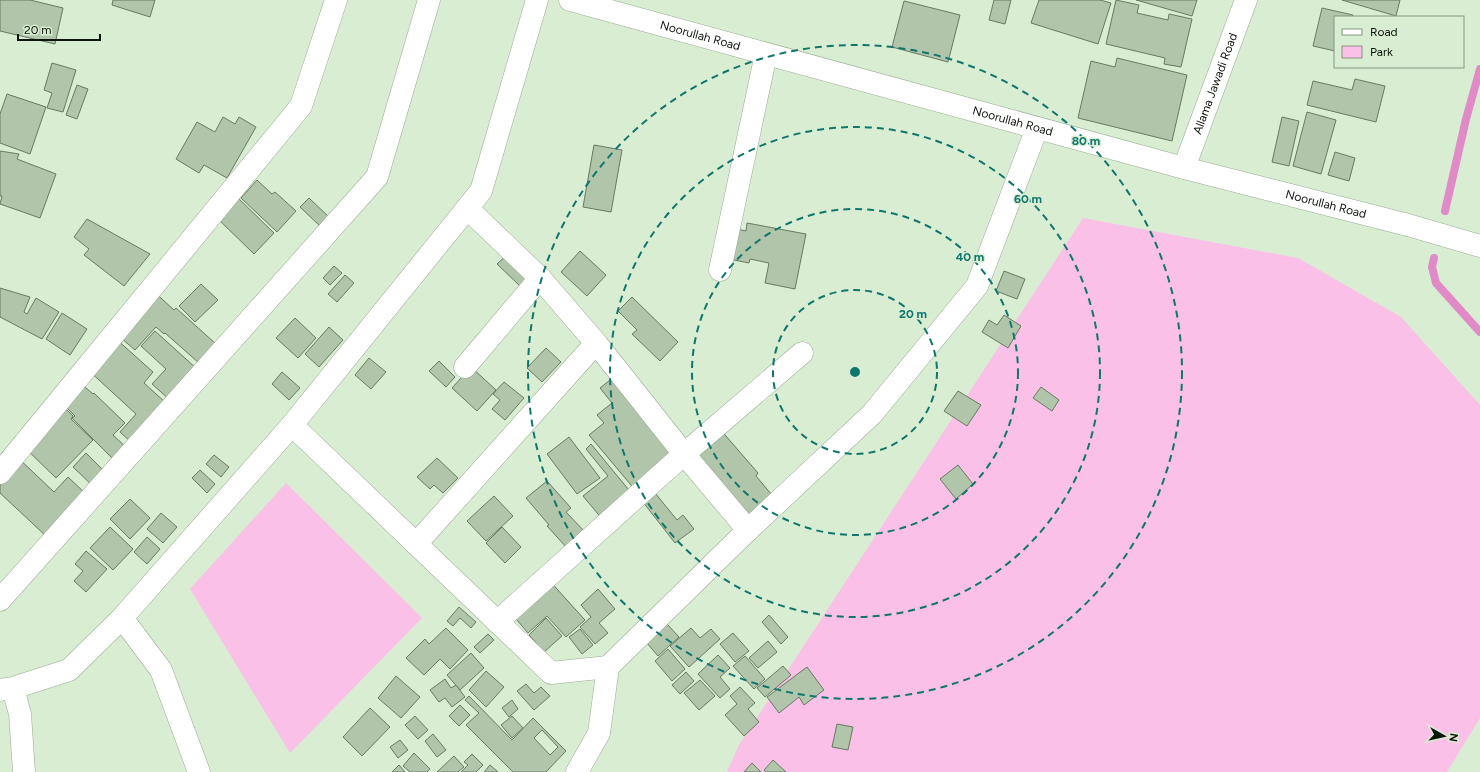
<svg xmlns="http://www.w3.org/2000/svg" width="1480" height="772" viewBox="0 0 1480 772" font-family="Figtree,sans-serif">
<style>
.green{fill:#fac0e7}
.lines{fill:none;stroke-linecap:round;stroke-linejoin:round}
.stream{stroke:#e08bc7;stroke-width:8}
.building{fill:#b1c5ab;stroke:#687a62;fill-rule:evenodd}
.minor-casing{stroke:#98ac92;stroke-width:23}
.major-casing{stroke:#98ac92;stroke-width:23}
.minor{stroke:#fff;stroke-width:22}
.major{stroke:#fff;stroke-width:22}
.ring{fill:none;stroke:#0f766e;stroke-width:2;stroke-dasharray:7 5}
.labels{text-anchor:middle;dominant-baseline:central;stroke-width:3;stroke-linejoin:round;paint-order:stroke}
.street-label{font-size:12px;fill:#0d140b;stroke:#d9edd3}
.centre{fill:#0f766e;stroke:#d9edd3;stroke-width:2}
.ring-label{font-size:12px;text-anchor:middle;font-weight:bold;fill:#0f766e;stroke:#d9edd3;stroke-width:3;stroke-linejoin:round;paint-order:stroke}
</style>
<rect width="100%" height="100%" fill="#d9edd3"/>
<g class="green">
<path d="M1083,218L1298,258L1401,317L1480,405V718L1447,772H727L739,745Z"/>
<path d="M286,483L422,618L290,753L190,589Z"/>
</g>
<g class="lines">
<g class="stream">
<path d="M1445,211L1466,119L1480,69"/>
<path d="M1434,258L1432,267L1436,283L1480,332"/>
</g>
</g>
<g class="building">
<path d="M0,0H30L63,8L55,44L0,31Z"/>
<path d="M113,0H155L150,17L112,5Z"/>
<path d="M994,0H1011L1005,24L989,20Z"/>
<path d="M1039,0H1100L1111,3L1098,44L1031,23Z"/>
<path d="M1116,0L1139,5L1137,13L1168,20L1169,14L1192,19L1181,67L1164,64L1165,58L1106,44Z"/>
<path d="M1136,0H1197L1192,16Z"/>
<path d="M1342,0H1400L1396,16Z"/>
<path d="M904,1L960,15L948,62L892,47Z"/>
<path d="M1322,8L1353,15L1352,17H1335V51L1313,46Z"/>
<path d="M1117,58L1187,75L1172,141L1078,118L1091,61L1115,67Z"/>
<path d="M52,63L76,70L63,112L47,108L52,93L44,90Z"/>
<path d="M1355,79L1385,86L1376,122L1307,105L1313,81L1352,90Z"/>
<path d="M77,85L88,89L77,119L66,115Z"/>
<path d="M7,94L46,107L30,154L0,143V114Z"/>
<path d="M1307,112L1336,120L1321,174L1293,166Z"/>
<path d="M223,117L235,124L239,117L256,127L227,178L204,165L199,173L176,159L197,122L215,132Z"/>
<path d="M1282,117L1299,121L1289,166L1272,162Z"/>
<path d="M594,145L622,150L611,212L583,207Z"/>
<path d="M0,151L19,154L17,159L56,174L40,218L0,204L2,196H0Z"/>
<path d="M1335,152L1355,158L1349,181L1328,175Z"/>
<path d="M257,180L272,194L275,192L296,211L277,232L241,198Z"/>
<path d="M236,196L274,233L254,254L216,217Z"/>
<path d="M309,198L330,218L321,227L300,207Z"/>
<path d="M87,219L150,254L124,286L84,255L89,249L74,237Z"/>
<path d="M747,223L806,234L795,289L765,283L769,263L750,259L749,263L724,258L731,228L746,231Z"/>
<path d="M580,251L606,275L587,296L561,272Z"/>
<path d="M510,252L529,280L521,287L497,264Z"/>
<path d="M334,266L342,273L330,285L323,278Z"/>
<path d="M1004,271L1025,279L1017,299L996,291Z"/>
<path d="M345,275L354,283L337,302L328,294Z"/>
<path d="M201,284L218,300L195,322L179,306Z"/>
<path d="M0,288L30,297L24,312L27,314L36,298L59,312L42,339L0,317Z"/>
<path d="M151,289L174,310L176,308L216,344L199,363L165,333L164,334L156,327L135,350L113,331Z"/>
<path d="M632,297L678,342L660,361L632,334L637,330L618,311Z"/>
<path d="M62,313L87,329L70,355L46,339Z"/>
<path d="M1004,315L1021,326L1008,348L982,332L989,320L997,325Z"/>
<path d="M295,318L316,338L298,358L276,338Z"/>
<path d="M329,327L343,340L319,367L305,354Z"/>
<path d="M155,331L197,369L170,400L152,384L166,369L141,346Z"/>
<path d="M115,338L153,372L144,383L166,403L131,442L120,432L136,414L87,369Z"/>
<path d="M546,348L561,362L542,382L527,368Z"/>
<path d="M369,358L386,372L371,389L355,375Z"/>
<path d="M439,361L455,377L446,387L429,371Z"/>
<path d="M471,367L496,390L477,411L452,388Z"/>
<path d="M282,372L300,388L289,400L272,384Z"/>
<path d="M615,376L681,453L636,491L589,435L604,423L597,415L612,403L600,388Z"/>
<path d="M79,382L93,394L94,393L125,423L113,435L128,449L116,462L72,418L75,416L60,401Z"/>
<path d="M504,382L524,398L505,420L492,409L500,400L493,394Z"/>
<path d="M1041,387L1059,400L1052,411L1033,398Z"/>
<path d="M958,391L981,405L967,426L944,411Z"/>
<path d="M60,403L73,416L71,419L93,440L56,478L20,443Z"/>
<path d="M719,428L758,473L756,476L772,495L747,517L689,455Z"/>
<path d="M569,437L600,478L577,494L547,454Z"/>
<path d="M591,444L633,495L603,520L583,496L608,476L586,449Z"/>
<path d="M86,453L106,473L93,486L73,467Z"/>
<path d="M14,454L54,492L68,477L86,494L47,537L0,493V469Z"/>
<path d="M214,455L229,467L221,477L206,464Z"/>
<path d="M437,458L458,478L443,493L434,485L430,489L417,477Z"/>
<path d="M958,465L973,484L956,499L940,479Z"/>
<path d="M200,470L215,484L207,493L192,478Z"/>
<path d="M547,481L571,508L566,512L585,532L567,548L547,526L549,525L526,498Z"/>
<path d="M651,488L677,520L683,515L694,529L675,543L639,497Z"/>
<path d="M494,496L513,516L486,541L467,521Z"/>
<path d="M130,499L150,518L130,539L110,519Z"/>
<path d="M161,513L177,527L163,543L147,529Z"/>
<path d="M110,527L133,549L113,570L90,548Z"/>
<path d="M502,527L521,547L505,563L486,543Z"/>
<path d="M147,537L160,549L147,564L134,552Z"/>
<path d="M86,551L107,569L86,592L74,581L83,571L75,564Z"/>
<path d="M548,579L585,620L566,637L547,616L528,633L511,613Z"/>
<path d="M598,589L615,609L599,623L608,633L595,644L580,627L591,617L581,605Z"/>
<path d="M459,607L476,622L471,628L460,618L453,626L447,621Z"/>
<path d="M769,615L788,637L781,644L762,622Z"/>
<path d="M546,618L562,636L544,652L529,635Z"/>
<path d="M667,624L679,637L658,656L646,642Z"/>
<path d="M446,628L468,650L450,669L440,659L424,675L406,658L425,639L429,644Z"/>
<path d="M691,628L700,638L711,629L720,639L689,667L670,646Z"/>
<path d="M580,629L593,645L582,654L569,637Z"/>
<path d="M733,633L749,651L735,662L720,644Z"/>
<path d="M488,634L494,640L480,653L474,647Z"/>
<path d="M768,641L777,652L758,668L749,658Z"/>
<path d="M668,649L685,669L672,681L655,661Z"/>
<path d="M471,653L484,668L460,690L447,675Z"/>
<path d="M718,655L730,668L720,677L730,689L720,698L698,674Z"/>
<path d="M745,656L765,679L754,689L733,666Z"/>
<path d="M783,666L791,675L765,697L757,688Z"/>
<path d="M807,667L824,690L804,705L799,697L779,713L767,697Z"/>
<path d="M486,671L504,687L486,707L469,690Z"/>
<path d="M686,672L694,681L680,694L672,685Z"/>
<path d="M396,676L420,697L401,718L378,698Z"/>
<path d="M445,679L451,688L456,685L465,697L452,707L445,698L439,702L430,690Z"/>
<path d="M700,680L715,696L699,710L684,693Z"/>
<path d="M526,684L534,693L541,687L550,696L534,710L517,691Z"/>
<path d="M740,687L755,703L748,709L759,722L744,736L725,715L737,704L730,696Z"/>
<path d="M469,696L512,740L533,718L566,751L546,772H513L466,725L479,713L465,700ZM542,730L558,747L550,755L534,738Z"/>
<path d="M512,700L518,709L509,717L502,708Z"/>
<path d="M460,705L470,715L459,726L449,716Z"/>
<path d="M370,708L390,727L362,756L343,737Z"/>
<path d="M415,716L428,730L418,739L405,725Z"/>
<path d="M512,716L523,728L512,738L501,725Z"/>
<path d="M837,724L853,727L848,750L832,747Z"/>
<path d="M433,734L446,750L437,757L425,741Z"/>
<path d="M400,740L408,750L398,758L390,747Z"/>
<path d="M414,753L430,769L427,772H410L403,766Z"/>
<path d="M472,754L483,765L476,772H461L468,765L464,762Z"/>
<path d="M454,756L464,767L458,772H437Z"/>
<path d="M773,760L786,772H766L764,770Z"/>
<path d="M752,763L761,772H744Z"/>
<path d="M399,765L405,772H392Z"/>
<path d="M490,765L498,772H484Z"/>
</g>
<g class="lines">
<defs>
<g id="minor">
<path id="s1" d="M1184,168L1246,0"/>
<path d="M467,208L540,278L596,343L684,454L748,530"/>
<path d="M720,270L766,54"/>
<path d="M465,367L540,278"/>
<path d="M292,425L551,673L608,667"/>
<path d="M0,473L301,106L336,0"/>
<path d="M416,544L596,343"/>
<path d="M0,600L377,177L429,0"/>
<path d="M122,618L161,670L199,772"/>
<path d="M497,622L684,454L802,353"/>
<path d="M13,688L20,714L24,772"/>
<path d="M0,690L13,688L69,670L122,618L292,425L481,191L537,0"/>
<path d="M577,772L599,733L608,667L748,530L872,414L977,286L1037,128"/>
</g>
<g id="major">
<path id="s2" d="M570,0L1184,168L1408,225L1480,246"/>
</g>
</defs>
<use href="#minor" class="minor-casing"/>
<use href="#major" class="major-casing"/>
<use href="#minor" class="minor"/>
<use href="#major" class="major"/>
</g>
<g class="ring">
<circle cx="855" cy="372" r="82"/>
<circle cx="855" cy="372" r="163"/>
<circle cx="855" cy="372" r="245"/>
<circle cx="855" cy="372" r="327"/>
</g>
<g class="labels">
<g class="street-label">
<text stroke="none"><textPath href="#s2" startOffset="135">Noorullah Road</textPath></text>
<text stroke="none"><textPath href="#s1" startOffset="90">Allama Jawadi Road</textPath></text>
<text stroke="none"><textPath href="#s2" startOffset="459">Noorullah Road</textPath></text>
<text stroke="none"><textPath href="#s2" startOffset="783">Noorullah Road</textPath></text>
</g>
</g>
<circle cx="855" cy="372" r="6" class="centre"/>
<g class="ring-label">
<text x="1086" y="145">80 m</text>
<text x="1028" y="203">60 m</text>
<text x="970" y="261">40 m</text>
<text x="913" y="318">20 m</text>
</g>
<rect x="1334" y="16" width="130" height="52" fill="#d9edd3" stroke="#879683"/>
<rect x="1342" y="29" width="20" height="6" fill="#ffffff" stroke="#879683"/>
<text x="1370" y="36" font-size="12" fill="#0d140b">Road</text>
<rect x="1342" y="46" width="20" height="12" fill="#fac0e7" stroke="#879683"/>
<text x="1370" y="56" font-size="12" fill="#0d140b">Park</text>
<g transform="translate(1444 736) rotate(98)" stroke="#d9edd3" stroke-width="3" paint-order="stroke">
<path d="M0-3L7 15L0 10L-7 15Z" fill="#0d140b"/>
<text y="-6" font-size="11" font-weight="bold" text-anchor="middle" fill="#0d140b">N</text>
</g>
<path d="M18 34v6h82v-6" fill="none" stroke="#0d140b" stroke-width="2"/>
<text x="24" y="34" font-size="12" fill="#0d140b" stroke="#d9edd3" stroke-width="3" paint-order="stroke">20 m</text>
</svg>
